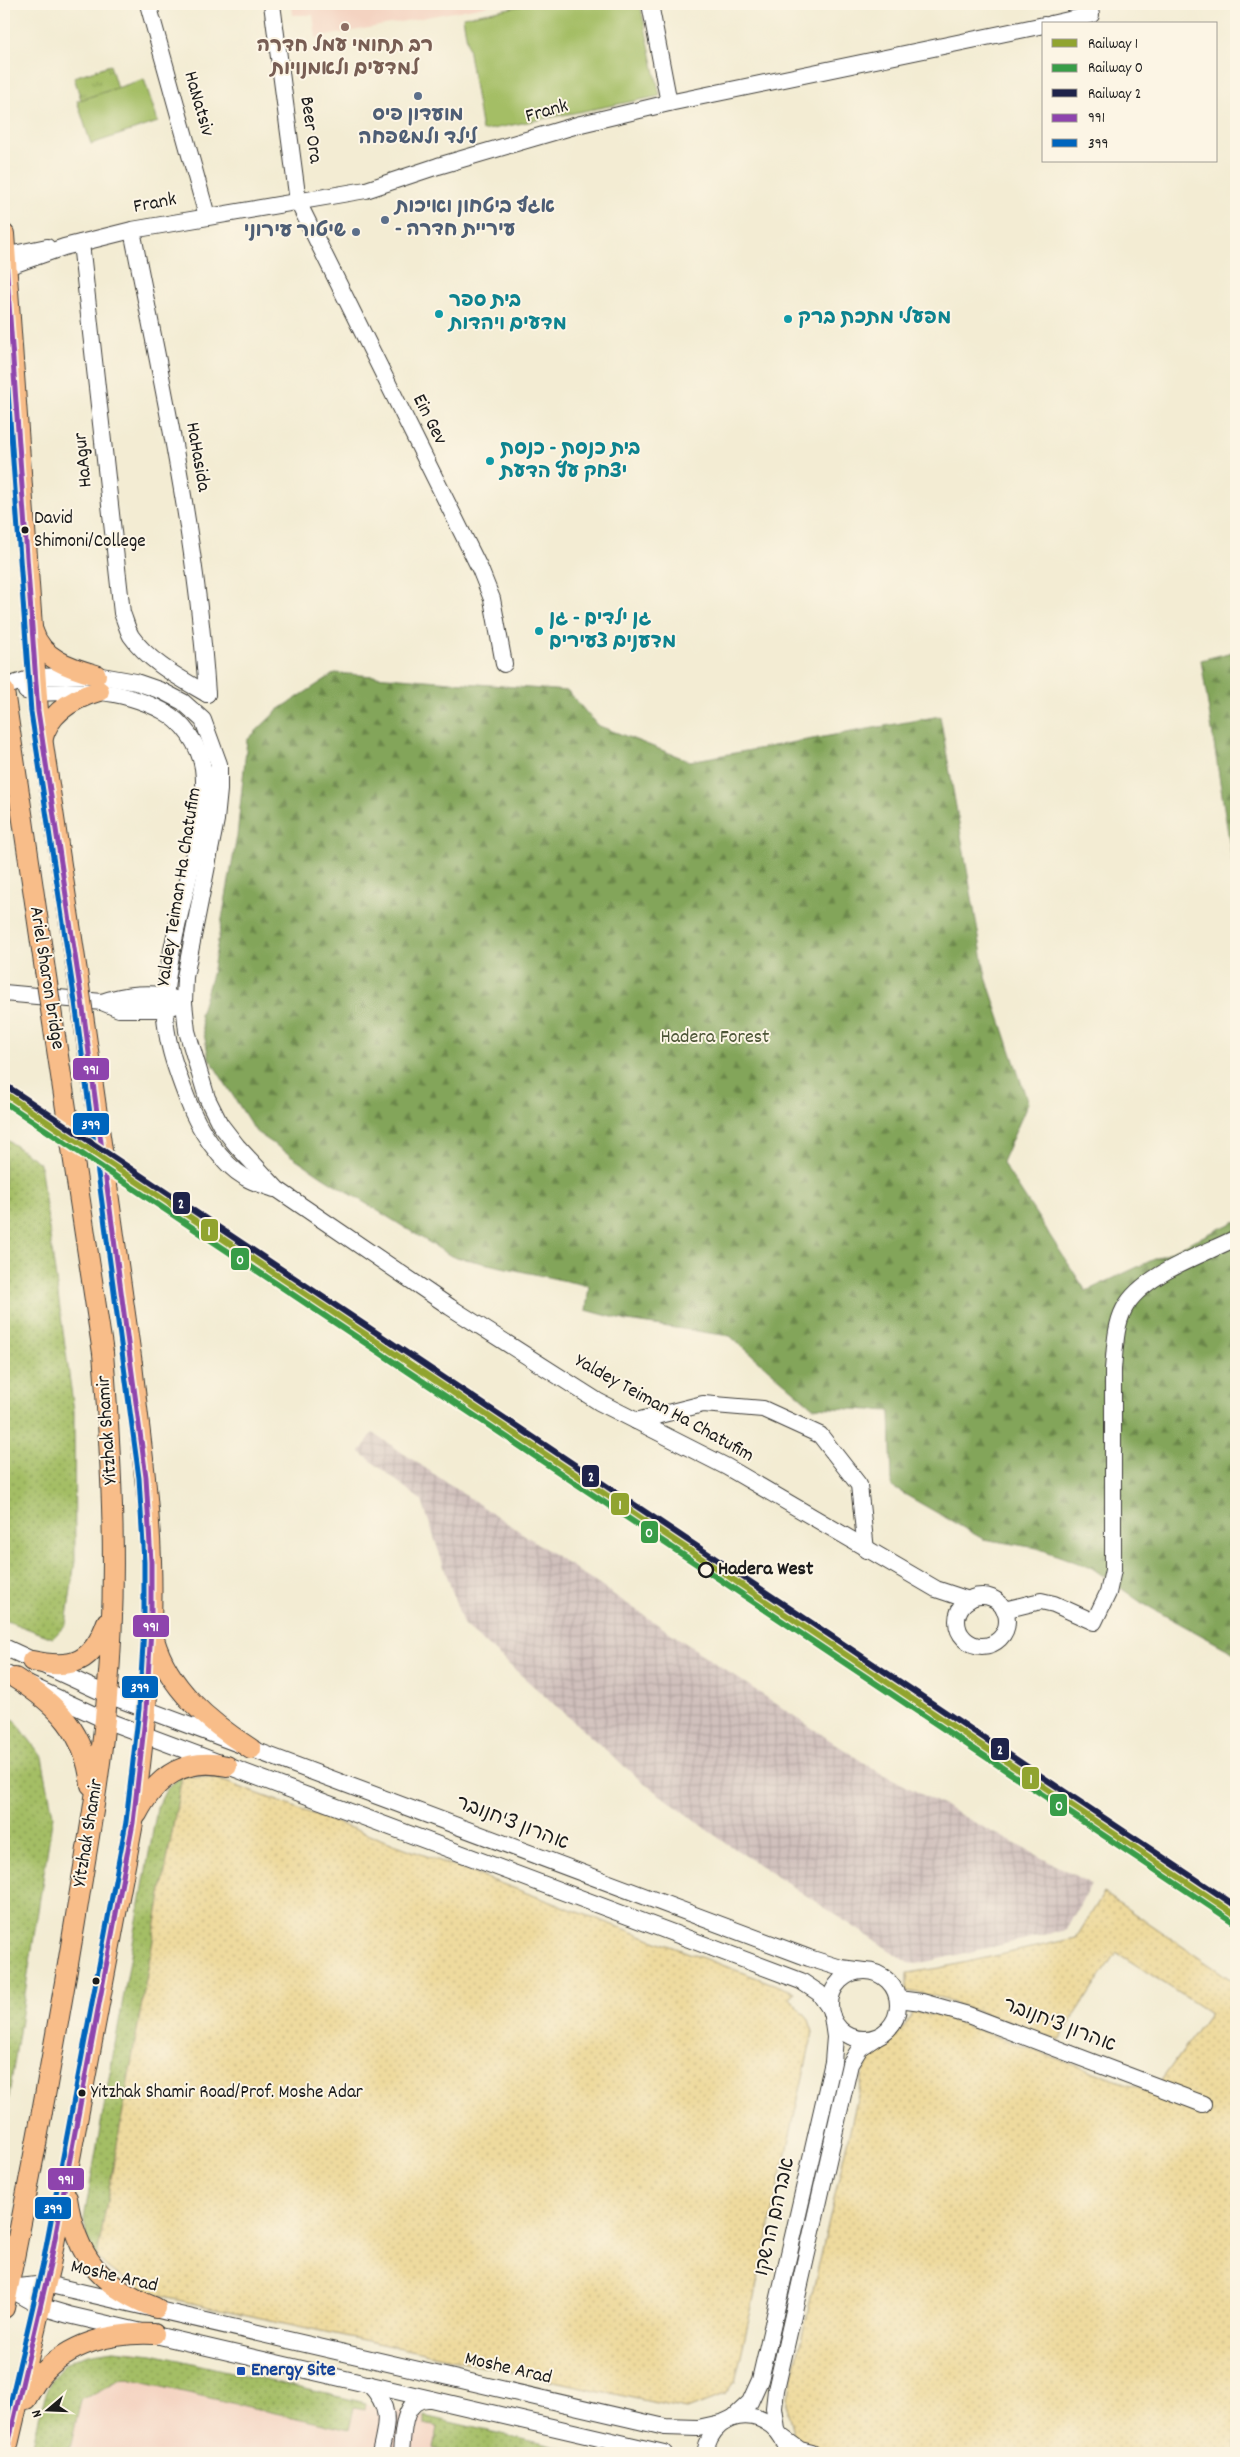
<svg xmlns="http://www.w3.org/2000/svg" width="1240" height="2457" viewBox="0 0 1240 2457" font-family="Dekko,'Playpen Sans Hebrew',sans-serif">
<style>
.built{fill:#f4d3c1}
.industrial{fill:url(#industrial-grid)}
.grass{fill:url(#grass-dots);stroke:#606d40}
.forest{fill:url(#forest-firs);stroke:#50603b}
.sand{fill:url(#sand-dots);stroke:#857b5d}
.park{fill:url(#park-tufts);stroke:#606d40}
.pitch{fill:#a4be65;stroke:#606d40}
.lines{fill:none;stroke-linecap:round;stroke-linejoin:round}
.minor-casing{stroke:#3c3b37;stroke-width:18}
.major-casing{stroke:#3c3b37;stroke-width:22}
.minor{stroke:#fff;stroke-width:16}
.major{stroke:#f8bd89;stroke-width:20}
.major-bridge-casing{stroke:#3c3b37;stroke-width:22;stroke-linecap:butt}
.major-bridge{stroke:#f8bd89;stroke-width:20}
.bus-1-casing{stroke:#fcf5e5;stroke-width:9}
.bus-2-casing{stroke:#fcf5e5;stroke-width:9}
.bus-1{stroke:#8e44ad;stroke-width:5}
.bus-2{stroke:#0065bd;stroke-width:5}
.rail-1-casing{stroke:#fcf5e5;stroke-width:10}
.rail-2-casing{stroke:#fcf5e5;stroke-width:10}
.rail-3-casing{stroke:#fcf5e5;stroke-width:10}
.rail-1{stroke:#91a42f;stroke-width:6}
.rail-2{stroke:#389d48;stroke-width:6}
.rail-3{stroke:#1f234a;stroke-width:6}
.education-dot{fill:#8d6e63;stroke:#fcf5e5;stroke-width:2}
.service-dot{fill:#5c6f8a;stroke:#fcf5e5;stroke-width:2}
.culture-dot{fill:#0f9aa8;stroke:#fcf5e5;stroke-width:2}
.bus-dot{fill:#1c1c1c;stroke:#fcf5e5;stroke-width:2}
.stop-dot{fill:#fcf5e5;stroke:#1c1c1c;stroke-width:2.5}
.transit-dot{fill:#1a4fb4;stroke:#fcf5e5;stroke-width:2}
.labels{text-anchor:middle;dominant-baseline:central;stroke-width:4;stroke-linejoin:round;paint-order:stroke}
.bus-label{font-size:19px;fill:#1c1c1c;stroke:#fcf5e5;text-anchor:start}
.education-label{font-size:20px;font-weight:bold;fill:#785e54;stroke:#fcf5e5}
.street-label{font-size:20px;fill:#1c1c1c;stroke:#fcf5e5}
.service-label{font-size:20px;font-weight:bold;fill:#4e5e75;stroke:#fcf5e5}
.culture-label{font-size:20px;font-weight:bold;fill:#0d838f;stroke:#fcf5e5;text-anchor:start}
.park-label{font-size:20px;fill:#4c5536;stroke:#fcf5e5}
.stop-label{font-size:20px;font-weight:bold;fill:#1c1c1c;stroke:#fcf5e5;text-anchor:start}
.transit-label{font-size:20px;font-weight:bold;fill:#164399;stroke:#fcf5e5;text-anchor:start}
.line-badge{stroke:#fcf5e5;stroke-width:2}
.badge-label{font-size:14px;text-anchor:middle;font-weight:bold;fill:#fff}
</style>
<defs>
<pattern id="industrial-grid" width="8" height="8" patternUnits="userSpaceOnUse" patternTransform="scale(1.25)"><rect width="8" height="8" fill="#d0c0bc"/><path d="M0 4h8M4 0v8" fill="none" stroke="#b2a4a1"/></pattern>
<pattern id="grass-dots" width="8" height="8" patternUnits="userSpaceOnUse" patternTransform="scale(1.25)"><rect width="8" height="8" fill="#a4be65"/><path d="M2 2h.1M6 6h.1" fill="none" stroke="#859a52" stroke-width="1.8" stroke-linecap="round"/></pattern>
<pattern id="forest-firs" width="22" height="20" patternUnits="userSpaceOnUse" patternTransform="scale(1.25)"><rect width="22" height="20" fill="#83a55a"/><path d="M5 1l3.5 6h-7zM16 11l3.5 6h-7z" fill="#6a864a"/></pattern>
<pattern id="sand-dots" width="8" height="8" patternUnits="userSpaceOnUse" patternTransform="scale(1.25)"><rect width="8" height="8" fill="#eeda9e"/><path d="M2 2h.1M6 6h.1" fill="none" stroke="#ccba88" stroke-width="1.8" stroke-linecap="round"/></pattern>
<pattern id="park-tufts" width="24" height="20" patternUnits="userSpaceOnUse" patternTransform="scale(1.25)"><rect width="24" height="20" fill="#a4be65"/><path d="M3 7l-1-3M5 7V3M7 7l1-3M15 17l-1-3M17 17v-4M19 17l1-3" fill="none" stroke="#859a52"/></pattern>
</defs>
<rect width="100%" height="100%" fill="#fcf5e5"/>
<filter id="ink" filterUnits="userSpaceOnUse"><feTurbulence type="fractalNoise" baseFrequency=".02" numOctaves="2"/><feDisplacementMap in="SourceGraphic" scale="10" xChannelSelector="R" yChannelSelector="G"/><feConvolveMatrix kernelMatrix="1 2 1 2 8 2 1 2 1" color-interpolation-filters="sRGB"/></filter>
<filter id="wash" filterUnits="userSpaceOnUse"><feTurbulence type="fractalNoise" baseFrequency=".0096" numOctaves="4" result="noise"/><feDisplacementMap in="SourceGraphic" scale="20" xChannelSelector="R" yChannelSelector="G"/><feGaussianBlur stdDeviation="1.12" result="paint"/><feColorMatrix in="noise" values="0 0 0 0 0 0 0 0 0 0 0 0 0 0 0 0 0 1.4 0 .05"/><feComposite in="paint" operator="in"/></filter>
<g filter="url(#wash)">
<rect width="100%" height="100%" fill="#f3ecd3"/>
<g class="built">
<path d="M292,4H495L316,38L313,15H293Z"/>
<path d="M114,2350L135,2351L582,2453H30L50,2383L65,2364Z"/>
</g>
<path class="industrial" d="M373,1433L870,1767L1091,1884L1066,1930L917,1964L909,1963L720,1839L641,1781L463,1624L422,1501L360,1452Z"/>
<g class="grass">
<path d="M4,1138L40,1163L74,1411L75,1561L66,1624L53,1638L4,1620Z"/>
<path d="M4,1716L15,1720L42,1757L53,1815L4,2128Z"/>
<path d="M182,1776L179,1793L97,2258L87,2240L84,2219L157,1808L167,1788Z"/>
<path d="M114,2350L153,2354L366,2403L365,2409L354,2407L349,2430L123,2378L81,2400L69,2453H31C38,2428 43,2380 66,2364C79,2354 98,2352 114,2350Z"/>
<path d="M424,2416L582,2453H452L434,2449L438,2427L424,2424Z"/>
</g>
<g class="forest">
<path d="M1236,651V885L1201,660Z"/>
<path d="M335,673L568,691L597,725L690,761L940,716L986,977L1028,1103L1002,1162L1086,1291L1236,1221V1654L1142,1603L1092,1568L1037,1548L983,1539L892,1487L890,1411L813,1407L730,1336L627,1321L586,1310L589,1286L451,1256L323,1177L256,1132L209,1058L200,1015L212,974L237,836L247,740L278,710Z"/>
</g>
<g class="sand">
<path d="M182,1776L215,1778L795,1992L790,1998L809,2020L813,2032L739,2364L735,2382L726,2394L687,2409L661,2404L168,2298C140,2289 118,2279 97,2258Z"/>
<path d="M1104,1893L1236,1983V2453H798L788,2412V2397L862,2078C864,2072 866,2064 870,2059C882,2042 906,2033 912,2012L939,2016L1152,2093L1210,2013L1116,1952L1059,2040L934,1996L907,1991V1973L940,1968L1076,1938Z"/>
</g>
<path class="park" d="M110,65L117,88L81,100L74,77Z"/>
<g class="pitch">
<path d="M531,4H640L660,96L482,131L463,17Z"/>
<path d="M144,79L158,122L91,144L77,101Z"/>
</g>
</g>
<g filter="url(#ink)">
<g class="lines">
<defs>
<g id="minor">
<path d="M148,4L207,216"/>
<path d="M272,4L298,202L480,569L492,599L504,664"/>
<path d="M650,4L669,103"/>
<path d="M1051,24L1091,15L1089,4"/>
<path d="M132,230C162,383 197,538 207,694"/>
<path d="M81,243L122,613C125,620 127,629 131,636C149,662 180,678 207,694"/>
<path d="M4,256L47,247"/>
<path d="M4,268L64,247L132,230L366,190L438,166L581,124L669,103L1044,25"/>
<path d="M4,687L35,677L96,675L136,682L162,691L183,702L203,720L219,764V790L216,820L185,977L184,1003L187,1031L207,1098L220,1124L237,1146L277,1189L450,1307L599,1402L727,1467L936,1589L969,1600"/>
<path d="M26,691C50,695 74,690 98,692C118,693 145,701 163,711C183,722 199,744 203,768C207,797 200,825 194,853C184,902 168,952 165,1002C163,1035 176,1070 188,1101C198,1128 220,1163 246,1178C254,1183 265,1185 274,1189"/>
<path d="M4,993L102,1002L119,1009H165L174,1006"/>
<path d="M102,1002C122,995 155,990 175,999"/>
<path d="M636,1421L703,1404L763,1409L820,1435L859,1485L866,1550"/>
<circle cx="982" cy="1621" r="25"/>
<path d="M1004,1610L1041,1601L1054,1604L1094,1622L1108,1593L1113,1570V1369C1115,1350 1115,1326 1124,1309C1142,1274 1203,1255 1236,1238"/>
<path d="M4,1647L108,1695L809,1958L841,1968L864,1971"/>
<path d="M4,1673L105,1720L801,1981L819,1993L830,2009"/>
<circle cx="864" cy="2005" r="34"/>
<path d="M898,1999L922,2002L968,2015L1203,2104"/>
<path d="M8,2288L46,2284L665,2427L698,2428L725,2422"/>
<path d="M8,2288L42,2307L69,2315L664,2453"/>
<path d="M369,2384C392,2408 387,2423 380,2453"/>
<path d="M733,2418L750,2402L760,2380L833,2062L835,2037L832,2016"/>
<path d="M777,2430L774,2408L776,2390L850,2064L860,2048L875,2038"/>
<path d="M782,2437L800,2450L812,2453"/>
<path d="M401,2453C403,2433 402,2397 430,2399"/>
<path d="M705,2453C714,2403 777,2405 788,2453"/>
</g>
<g id="major">
<path d="M4,234L38,711L77,972"/>
<path d="M33,631C41,659 71,668 96,675"/>
<path d="M4,691L45,970"/>
<path d="M42,741C48,713 72,699 99,691"/>
<path d="M154,1639C168,1688 209,1722 251,1749"/>
<path d="M32,1661C73,1670 93,1662 107,1622"/>
<path d="M15,1678C58,1705 85,1732 91,1785"/>
<path d="M137,1814C156,1777 184,1757 227,1766"/>
<path d="M67,2198C76,2256 100,2286 156,2308"/>
<path d="M4,2308C30,2180 54,2051 75,1922C87,1847 101,1772 107,1697C118,1582 112,1467 103,1353"/>
<path d="M26,2399C30,2392 35,2383 40,2376C68,2343 112,2332 154,2334"/>
<path d="M6,2453L50,2265L133,1823C144,1736 154,1649 151,1561C149,1495 139,1430 132,1364"/>
</g>
</defs>
<use href="#minor" class="minor-casing"/>
<use href="#major" class="major-casing"/>
<use href="#minor" class="minor"/>
<use href="#major" class="major"/>
<defs>
<g id="major-bridge">
<path d="M45,970L103,1353"/>
<path d="M77,972L132,1364"/>
</g>
</defs>
<use href="#major-bridge" class="major-bridge-casing"/>
<use href="#major-bridge" class="major-bridge"/>
<defs>
<path id="bus-1" d="M4,234L38,711L82,1001L146,1477L151,1562V1629L146,1710L133,1823L50,2265L6,2453"/>
<path id="bus-2" d="M4,336L31,712L75,1002L139,1478L144,1562V1629L139,1709L126,1822L43,2263L4,2430"/>
</defs>
<use href="#bus-1" class="bus-1-casing"/>
<use href="#bus-2" class="bus-2-casing"/>
<use href="#bus-1" class="bus-1"/>
<use href="#bus-2" class="bus-2"/>
<defs>
<path id="rail-1" d="M4,1093L1236,1915"/>
<path id="rail-2" d="M4,1102L1232,1921"/>
<path id="rail-3" d="M8,1087L1236,1906"/>
</defs>
<use href="#rail-1" class="rail-1-casing"/>
<use href="#rail-2" class="rail-2-casing"/>
<use href="#rail-3" class="rail-3-casing"/>
<use href="#rail-1" class="rail-1"/>
<use href="#rail-2" class="rail-2"/>
<use href="#rail-3" class="rail-3"/>
</g>
</g>
<circle class="education-dot" cx="345" cy="27" r="5"/>
<g class="service-dot">
<circle cx="418" cy="96" r="5"/>
<circle cx="385" cy="220" r="5"/>
<circle cx="356" cy="232" r="5"/>
</g>
<g class="culture-dot">
<circle cx="439" cy="314" r="5"/>
<circle cx="788" cy="319" r="5"/>
<circle cx="490" cy="461" r="5"/>
<circle cx="539" cy="631" r="5"/>
</g>
<g class="bus-dot">
<circle cx="25" cy="530" r="4.5"/>
<circle cx="96" cy="1981" r="4.5"/>
<circle cx="82" cy="2093" r="4.5"/>
</g>
<circle class="stop-dot" cx="706" cy="1570" r="7"/>
<rect class="transit-dot" x="236" y="2366" width="10" height="10" rx="2.5"/>
<g class="labels">
<g class="bus-label">
<text x="34" y="519">David<tspan x="34" dy="23">Shimoni/College</tspan></text>
<text x="91" y="2093">Yitzhak Shamir Road/Prof. Moshe Adar</text>
</g>
<g class="education-label">
<text x="345" y="47">רב תחומי עמל חדרה<tspan x="345" dy="23">למדעים ולאמנויות</tspan></text>
</g>
<g class="street-label">
<text transform="translate(198 104) rotate(74)">HaNatsiv</text>
<text transform="translate(547 112) rotate(-16)">Frank</text>
<text transform="translate(310 130) rotate(82)">Beer Ora</text>
<text transform="translate(155 204) rotate(-11)">Frank</text>
<text transform="translate(429 420) rotate(63)">Ein Gev</text>
<text transform="translate(197 457) rotate(80)">HaHasida</text>
<text transform="translate(84 460) rotate(-96)">HaAgur</text>
<text transform="translate(180 887) rotate(-81)">Yaldey Teiman Ha Chatufim</text>
<text transform="translate(46 978) rotate(81)">Ariel Sharon bridge</text>
<text transform="translate(664 1409) rotate(29)">Yaldey Teiman Ha Chatufim</text>
<text transform="translate(108 1430) rotate(-94)">Yitzhak Shamir</text>
<text transform="translate(512 1824) rotate(21)">אהרון צ'חנובר</text>
<text transform="translate(89 1833) rotate(-81)">Yitzhak Shamir</text>
<text transform="translate(1059 2026) rotate(21)">אהרון צ'חנובר</text>
<text transform="translate(776 2217) rotate(-77)">אברהם הרשקו</text>
<text transform="translate(114 2277) rotate(13)">Moshe Arad</text>
<text transform="translate(508 2369) rotate(13)">Moshe Arad</text>
</g>
<g class="service-label">
<text x="418" y="116">מועדון פיס<tspan x="418" dy="23">לילד ולמשפחה</tspan></text>
<text x="395" y="208" text-anchor="start">אגף ביטחון ואיכות<tspan x="395" dy="23">- עיריית חדרה</tspan></text>
<text x="346" y="232" text-anchor="end">שיטור עירוני</text>
</g>
<g class="culture-label">
<text x="449" y="302">בית ספר<tspan x="449" dy="23">מדעים ויהדות</tspan></text>
<text x="798" y="319">מפעלי מתכת ברק</text>
<text x="500" y="450">בית כנסת - כנסת<tspan x="500" dy="23">יצחק עץ הדעת</tspan></text>
<text x="549" y="620">גן ילדים - גן<tspan x="549" dy="23">מדענים צעירים</tspan></text>
</g>
<g class="park-label">
<text x="715" y="1038">Hadera Forest</text>
</g>
<g class="stop-label">
<text x="718" y="1570">Hadera West</text>
</g>
<g class="transit-label">
<text x="251" y="2371">Energy Site</text>
</g>
</g>
<g class="line-badge">
<rect x="72" y="1057" width="38" height="24" rx="5" fill="#8e44ad"/>
<rect x="72" y="1112" width="38" height="24" rx="5" fill="#0065bd"/>
<rect x="172" y="1191" width="19" height="24" rx="5" fill="#1f234a"/>
<rect x="200" y="1218" width="19" height="24" rx="5" fill="#91a42f"/>
<rect x="230" y="1247" width="20" height="24" rx="5" fill="#389d48"/>
<rect x="581" y="1464" width="19" height="24" rx="5" fill="#1f234a"/>
<rect x="610" y="1492" width="20" height="24" rx="5" fill="#91a42f"/>
<rect x="640" y="1520" width="19" height="24" rx="5" fill="#389d48"/>
<rect x="132" y="1614" width="38" height="24" rx="5" fill="#8e44ad"/>
<rect x="121" y="1675" width="38" height="24" rx="5" fill="#0065bd"/>
<rect x="990" y="1737" width="20" height="24" rx="5" fill="#1f234a"/>
<rect x="1021" y="1766" width="19" height="24" rx="5" fill="#91a42f"/>
<rect x="1049" y="1793" width="19" height="24" rx="5" fill="#389d48"/>
<rect x="47" y="2167" width="38" height="24" rx="5" fill="#8e44ad"/>
<rect x="34" y="2196" width="38" height="24" rx="5" fill="#0065bd"/>
</g>
<g class="badge-label">
<text x="91" y="1074">991</text>
<text x="91" y="1129">399</text>
<text x="181" y="1208">2</text>
<text x="209" y="1235">1</text>
<text x="240" y="1264">0</text>
<text x="591" y="1481">2</text>
<text x="620" y="1509">1</text>
<text x="649" y="1537">0</text>
<text x="151" y="1631">991</text>
<text x="140" y="1692">399</text>
<text x="1000" y="1754">2</text>
<text x="1031" y="1783">1</text>
<text x="1059" y="1810">0</text>
<text x="66" y="2184">991</text>
<text x="53" y="2213">399</text>
</g>
<rect width="1240" height="2457" fill="none" stroke="#fcf5e5" stroke-width="20"/>
<rect x="1042" y="22" width="175" height="140" fill="#fcf5e5" stroke="#a29e95"/>
<rect x="1052" y="39" width="25" height="8" fill="#91a42f" stroke="#a29e95"/>
<text x="1088" y="48" font-size="15" fill="#1c1c1c">Railway 1</text>
<rect x="1052" y="64" width="25" height="8" fill="#389d48" stroke="#a29e95"/>
<text x="1088" y="72" font-size="15" fill="#1c1c1c">Railway 0</text>
<rect x="1052" y="89" width="25" height="8" fill="#1f234a" stroke="#a29e95"/>
<text x="1088" y="98" font-size="15" fill="#1c1c1c">Railway 2</text>
<rect x="1052" y="114" width="25" height="8" fill="#8e44ad" stroke="#a29e95"/>
<text x="1088" y="122" font-size="15" fill="#1c1c1c">991</text>
<rect x="1052" y="139" width="25" height="8" fill="#0065bd" stroke="#a29e95"/>
<text x="1088" y="148" font-size="15" fill="#1c1c1c">399</text>
<g transform="translate(48 2410) rotate(251)" stroke="#fcf5e5" stroke-width="4" paint-order="stroke">
<path d="M0-4L9 19L0 12L-9 19Z" fill="#1c1c1c"/>
<text y="-8" font-size="14" font-weight="bold" text-anchor="middle" fill="#1c1c1c">N</text>
</g>
</svg>
